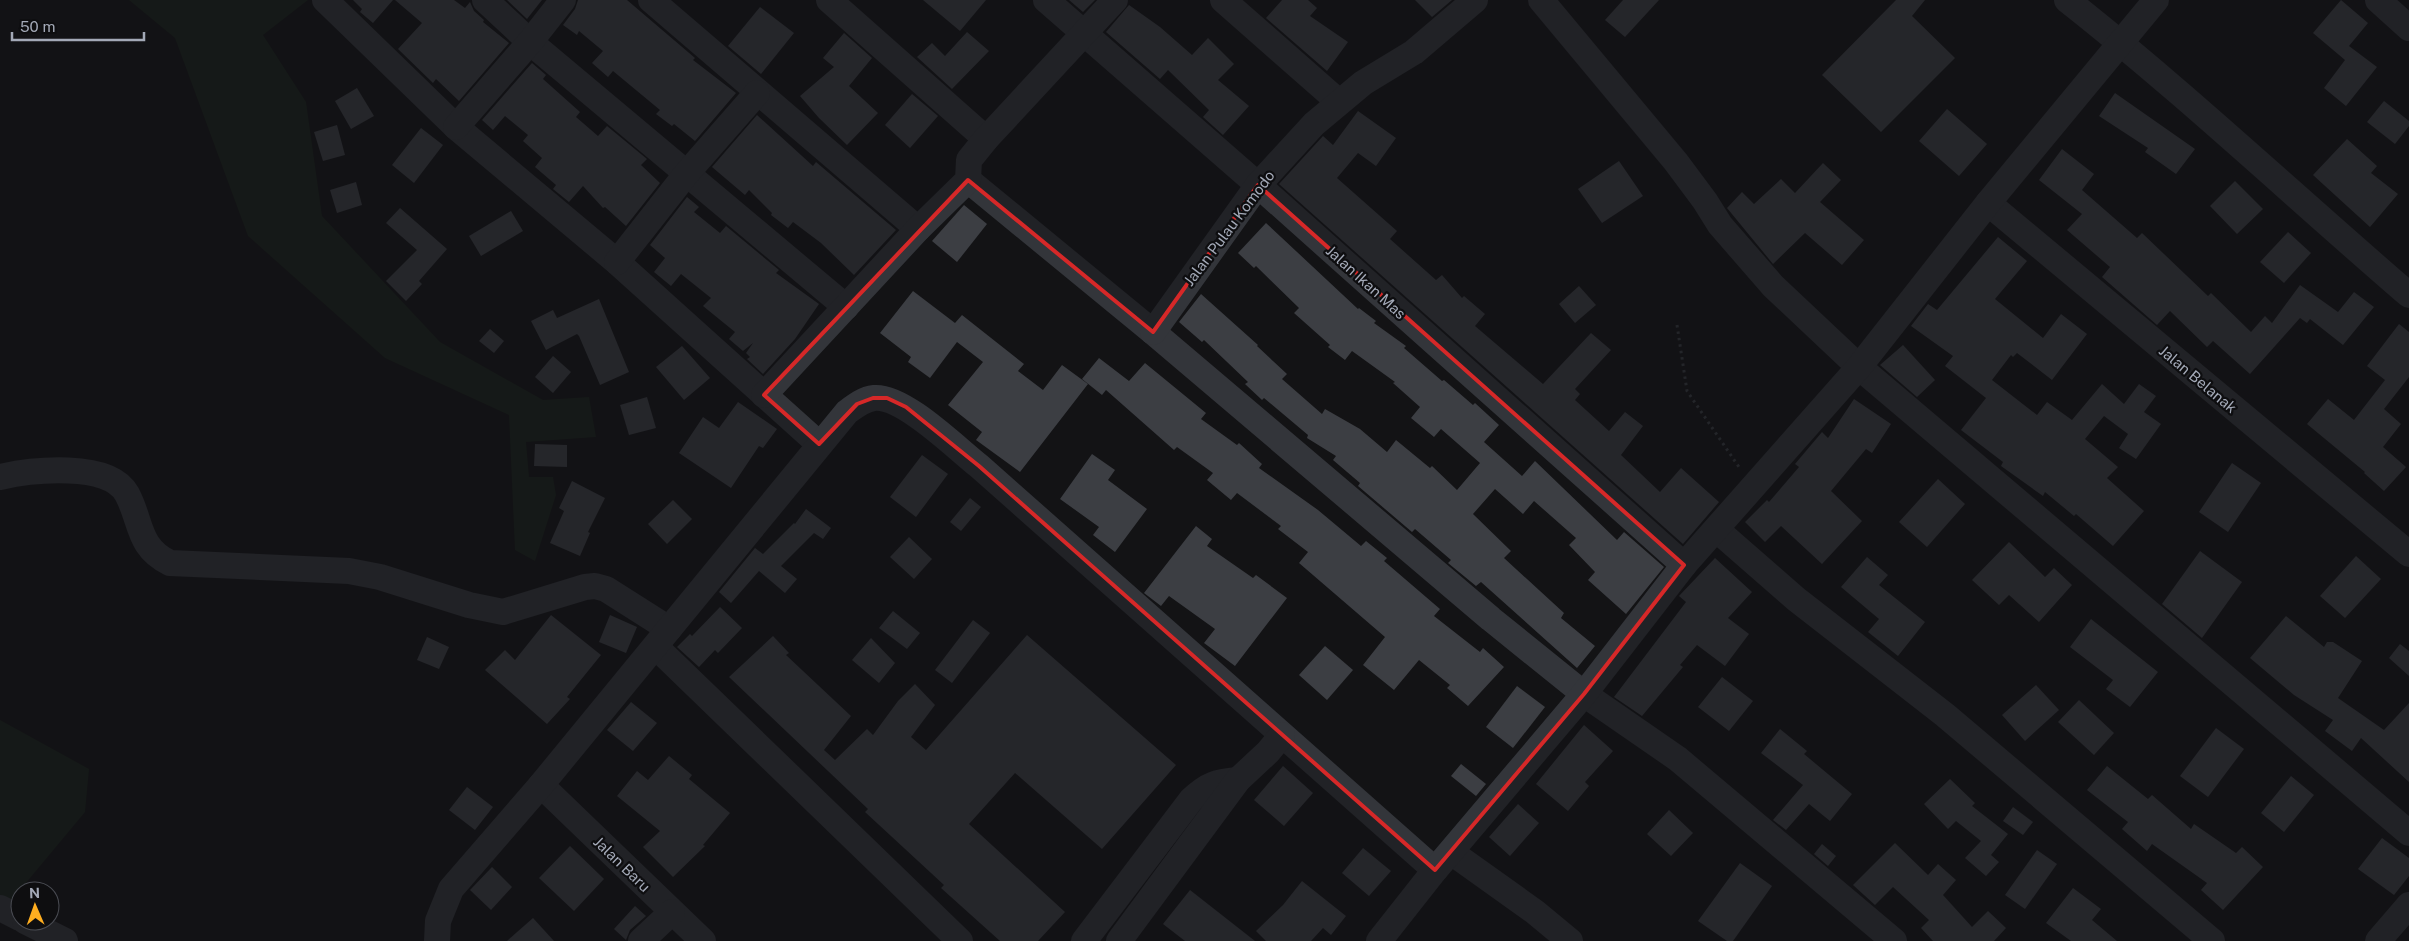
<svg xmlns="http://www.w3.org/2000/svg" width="2409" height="941" viewBox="0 0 2409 941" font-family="'Public Sans',sans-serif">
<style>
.green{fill:#1a231b}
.building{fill:#3c3e43}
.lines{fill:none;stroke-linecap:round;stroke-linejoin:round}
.path{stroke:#393c41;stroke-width:3;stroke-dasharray:2.5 4;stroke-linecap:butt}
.minor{stroke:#33353a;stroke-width:26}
.marked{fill:none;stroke:#d62828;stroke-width:4;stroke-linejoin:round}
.labels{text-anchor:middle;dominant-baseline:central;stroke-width:4.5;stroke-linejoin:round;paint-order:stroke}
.street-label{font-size:15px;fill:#a3a9b7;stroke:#0e0e10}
</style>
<rect width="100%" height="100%" fill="#131315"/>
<g class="green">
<path d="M129,0H308L263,35L306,102L322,216L440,342L543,400L589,397L596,437L526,442L529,477H553L556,495L535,561L515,550L509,415L385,358L248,236L175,38Z"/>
<path d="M0,720L89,769L85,812L0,914Z"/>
</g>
<g class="building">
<path d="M353,0H393L373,23L360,12L362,9Z"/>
<path d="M395,0H454L465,8L470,2L474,11L484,20L483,22L509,43L459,101L436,79L433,83L398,49L422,23Z"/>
<path d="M507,0H542L527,19Z"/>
<path d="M578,0H627L695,58L693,60L736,93L695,141L674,124L672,126L656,114L660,110L613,71L608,77L592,63L603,51L579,31L577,35L563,25L575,9Z"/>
<path d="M923,0H986L960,31Z"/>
<path d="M1069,0H1095L1083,12Z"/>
<path d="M1282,0H1308L1317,8L1310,16L1348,42L1327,71L1266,18Z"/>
<path d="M1415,0H1452L1432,17Z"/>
<path d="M1623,0H1659L1625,37L1605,20Z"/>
<path d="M1896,0H1925L1912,16L1955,58L1881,132L1822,75Z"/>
<path d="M2341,0L2368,23L2349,46L2377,67L2346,106L2324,88L2345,60L2313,33Z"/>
<path d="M1129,5L1160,27L1192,55L1208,38L1234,64L1218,80L1249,106L1223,135L1203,117L1209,110L1168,70L1160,79L1106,32Z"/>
<path d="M760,7L794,33L761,74L728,46Z"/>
<path d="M967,32L989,51L952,89L917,57L932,43L945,56Z"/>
<path d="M844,33L872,58L849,86L878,113L847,145L819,118L800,96L834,67L823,58Z"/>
<path d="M532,63L546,75L543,79L580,112L576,117L598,136L607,126L647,159L641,165L660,183L626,226L605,207L603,208L583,186L569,202L553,189L556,185L535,167L542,158L523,141L528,135L505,116L493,130L482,120Z"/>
<path d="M357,88L374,116L351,129L335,101Z"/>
<path d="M2115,93L2195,149L2176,174L2145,152L2148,148L2099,116Z"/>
<path d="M912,94L938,116L910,148L885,125Z"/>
<path d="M2384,101L2409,121V126L2395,144L2367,122Z"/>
<path d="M1947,109L1987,144L1959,176L1919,141Z"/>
<path d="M1358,111L1396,138L1376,166L1358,153L1337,178L1397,231L1390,239L1436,280L1442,275L1462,298L1464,296L1485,314L1475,326L1543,384L1591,333L1611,350L1575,389L1580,394L1575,400L1609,431L1625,412L1643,426L1621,455L1660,492L1681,468L1719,502L1683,544L1279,184L1323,136L1333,145Z"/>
<path d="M757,115L813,166L816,162L896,230L854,275L821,243L793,222L788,228L771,215L772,213L749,190L745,195L712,167Z"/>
<path d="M337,125L345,155L323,161L314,132Z"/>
<path d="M421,128L443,145L414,183L392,165Z"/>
<path d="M2347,139L2377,166L2371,173L2398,194L2370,227L2313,175Z"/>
<path d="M2062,149L2094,174L2082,190L2137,238L2142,233L2208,296L2211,293L2251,332L2265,316L2272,323L2300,285L2338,312L2354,292L2374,307L2343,345L2310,319L2307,323L2300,318L2250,374L2213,341L2207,347L2170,311L2157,325L2102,277L2110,267L2067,230L2082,214L2039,180Z"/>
<path d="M1619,161L1643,196L1602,223L1578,189Z"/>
<path d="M1823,163L1841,180L1820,202L1864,240L1842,265L1805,233L1773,264L1727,208L1742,192L1754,204L1781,179L1795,193Z"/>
<path d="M2235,181L2263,209L2237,234L2210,206Z"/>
<path d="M356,182L362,205L337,213L330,190Z"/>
<path d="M687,197L699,207L694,212L720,233L726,226L779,270L776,273L819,304L795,339L763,374L747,359L750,357L746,353L753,343L743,351L729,339L735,332L703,306L711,298L681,274L671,286L654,272L665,258L650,245Z"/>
<path d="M964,205L987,224L957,262L932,241Z"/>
<path d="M400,208L447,249L419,281L422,284L406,301L386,281L417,250L386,223Z"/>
<path d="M511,211L523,231L481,256L469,236Z"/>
<path d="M1266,223L1358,309L1359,308L1376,321L1374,323L1406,346L1404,348L1442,381L1444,380L1473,405L1475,403L1499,425L1484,442L1522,476L1535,461L1617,540L1624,532L1664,567L1626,614L1588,580L1595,572L1569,545L1576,538L1534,501L1523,514L1495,489L1473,514L1511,551L1504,558L1564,613L1561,618L1595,646L1577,668L1481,582L1476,586L1448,563L1451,560L1415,529L1412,532L1358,486L1360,483L1333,460L1336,456L1307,438L1308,435L1264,398L1262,400L1245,384L1248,382L1204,340L1202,342L1179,322L1201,294L1258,345L1257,346L1287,374L1282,379L1322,414L1325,409L1360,429L1387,452L1396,440L1430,468L1432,466L1457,490L1480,463L1441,429L1434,437L1411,418L1420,407L1393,383L1395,382L1352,351L1345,360L1328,347L1330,345L1294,313L1299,308L1256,266L1254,268L1238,253Z"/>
<path d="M2288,232L2311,253L2284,283L2260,262Z"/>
<path d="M1998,237L2027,261L1995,299L2043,338L2061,314L2087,334L2052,380L2017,353L2013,357L2011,355L1992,380L2037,415L2047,402L2072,420L2102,384L2124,404L2139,384L2156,396L2144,412L2161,424L2136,459L2119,448L2128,434L2104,416L2085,439L2118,467L2107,478L2144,511L2113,546L2076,514L2074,516L2045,492L2043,496L2001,466L2003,462L1961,430L1986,398L1945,366L1953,356L1911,326L1928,304L1937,310Z"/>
<path d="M1579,286L1596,305L1575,323L1559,304Z"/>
<path d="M913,291L955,323L962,315L1024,364L1018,371L1043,390L1062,365L1088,384L1020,472L976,440L982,432L948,405L983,362L957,342L930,378L908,362L911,357L880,333Z"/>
<path d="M599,299L629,372L600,385L579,336L577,334L546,350L531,321L553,310L557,318Z"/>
<path d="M2399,324L2409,332V377L2384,409L2401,424L2383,447L2406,467L2384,491L2364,473L2365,472L2307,424L2328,399L2354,420L2385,380L2367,366Z"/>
<path d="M490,329L504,341L494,353L479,341Z"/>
<path d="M1903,345L1935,380L1917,397L1880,365Z"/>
<path d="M682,346L710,378L684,400L656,367Z"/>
<path d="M553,356L571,372L553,393L535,377Z"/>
<path d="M1099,358L1129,381L1145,363L1206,413L1201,419L1237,445L1239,443L1262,464L1259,468L1318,510L1361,546L1366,541L1387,558L1384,561L1440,609L1434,616L1480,652L1483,648L1504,667L1468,706L1447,688L1450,685L1419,660L1394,690L1363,665L1385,637L1299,563L1308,552L1278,529L1281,526L1237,493L1231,500L1207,480L1213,473L1177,447L1174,450L1106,390L1102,395L1082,379Z"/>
<path d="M647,397L656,428L629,435L620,405Z"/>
<path d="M1854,399L1891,424L1872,453L1866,449L1831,491L1862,521L1822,564L1781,526L1765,542L1745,522L1767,500L1769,502L1799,467L1795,464L1822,432L1828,438Z"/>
<path d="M738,402L777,429L763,448L759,446L731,488L679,453L703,417L719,428Z"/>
<path d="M535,444L567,445V467L534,466Z"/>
<path d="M1092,454L1115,470L1108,480L1147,509L1115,552L1093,535L1099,527L1060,499Z"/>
<path d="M922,455L948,474L916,517L890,497Z"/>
<path d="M2232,463L2261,483L2228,532L2199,512Z"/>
<path d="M1938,479L1965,504L1927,547L1899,522Z"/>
<path d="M572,481L605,498L588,532L590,533L580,556L550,543L564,511L559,508Z"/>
<path d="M970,498L981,507L961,531L950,522Z"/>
<path d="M673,500L692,519L667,544L648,524Z"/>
<path d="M806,509L831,528L823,539L814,533L781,566L797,579L785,593L759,571L731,603L719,592L755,548L763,554L794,523L795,524Z"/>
<path d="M1196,526L1212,539L1207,546L1253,578L1256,575L1287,598L1235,666L1204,643L1215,629L1169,596L1161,606L1144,593Z"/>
<path d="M909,537L932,559L914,579L890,557Z"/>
<path d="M2009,542L2045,577L2054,568L2072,585L2039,622L2009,595L1999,605L1972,580Z"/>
<path d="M2200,551L2242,582L2202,638L2162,604Z"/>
<path d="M2356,556L2381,579L2345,618L2320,596Z"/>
<path d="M1867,557L1888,575L1879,585L1925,622L1898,656L1868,632L1879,619L1841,587Z"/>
<path d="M1715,558L1752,592L1728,618L1749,634L1725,666L1697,645L1680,665L1683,667L1642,716L1614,697L1686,602L1679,596Z"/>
<path d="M720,607L742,628L718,653L715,650L699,667L677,647L690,634L692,636Z"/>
<path d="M893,611L920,633L907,649L879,628Z"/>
<path d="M551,615L601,655L567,697L570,699L547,724L485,670L505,650L515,660Z"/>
<path d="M610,615L637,627L626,653L599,642Z"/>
<path d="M2286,616L2324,647L2327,642H2333L2362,661L2338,698L2384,730L2409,703V782L2361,738L2352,751L2325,731L2333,720L2294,695L2250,658Z"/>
<path d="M2091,619L2158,672L2130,707L2106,689L2113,680L2070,647Z"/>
<path d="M973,620L990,633L952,683L935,670Z"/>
<path d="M1027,635L1176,765L1102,849L1015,773L969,824L1065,912L1038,941H1000L941,888L944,885L865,812L868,809L729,677L773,636L789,653L786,655L851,716L824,750L835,760L867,729L873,735L898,701L915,684L935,705L911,737L926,750Z"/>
<path d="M427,637L449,647L439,669L417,660Z"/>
<path d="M871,638L895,663L879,683L852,660Z"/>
<path d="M2400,644L2409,651V676L2389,658Z"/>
<path d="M1325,646L1353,670L1327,700L1299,675Z"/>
<path d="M1722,677L1753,701L1729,731L1698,707Z"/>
<path d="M2036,685L2059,710L2025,741L2002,715Z"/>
<path d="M1517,686L1545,707L1513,748L1486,727Z"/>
<path d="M2079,700L2114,733L2094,755L2058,722Z"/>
<path d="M631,702L657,723L633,751L607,730Z"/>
<path d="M1584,725L1613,751L1585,782L1589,786L1568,811L1536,784Z"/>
<path d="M2216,728L2244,749L2208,797L2180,776Z"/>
<path d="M1780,729L1807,751L1804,754L1852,794L1830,821L1809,804L1786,830L1773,820L1803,785L1761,753Z"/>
<path d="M669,756L692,775L689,779L730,813L703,845L705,846L673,877L643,847L660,831L617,796L637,771L648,780Z"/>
<path d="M1461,764L1486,784L1476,796L1451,776Z"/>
<path d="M1283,766L1313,793L1284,826L1254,800Z"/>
<path d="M2107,766L2148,799L2152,795L2191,829L2194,824L2236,853L2242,847L2263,867L2223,910L2201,890L2207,883L2152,844L2147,851L2122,829L2128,822L2087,790Z"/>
<path d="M2291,776L2314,795L2284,832L2261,813Z"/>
<path d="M1950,779L1975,803L1972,806L2008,834L1991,855L1999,862L1986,876L1965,858L1981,841L1956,821L1948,829L1924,804Z"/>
<path d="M467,787L493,807L475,830L449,810Z"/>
<path d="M1518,804L1539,823L1510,856L1489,837Z"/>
<path d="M2013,807L2033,822L2023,835L2003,821Z"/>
<path d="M1669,810L1693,833L1671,856L1647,834Z"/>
<path d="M2382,838L2409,858V876L2394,895L2358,869Z"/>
<path d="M1895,843L1928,875L1938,864L1956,880L1943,895L1972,927L1988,911L2006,928L1994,941H1933L1921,928L1929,920L1893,887L1875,905L1853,885Z"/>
<path d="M1822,844L1836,856L1828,866L1814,854Z"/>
<path d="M570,846L604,879L574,911L539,878Z"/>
<path d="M1363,848L1391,871L1369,896L1342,873Z"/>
<path d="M2037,850L2057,864L2025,909L2005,895Z"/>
<path d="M1740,863L1772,886L1733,941H1727L1698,921Z"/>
<path d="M492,867L512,887L491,910L470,890Z"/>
<path d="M1302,881L1346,916L1331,935L1323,928L1311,941H1266L1256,931L1283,905Z"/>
<path d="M2073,888L2101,909L2092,920L2117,941H2071L2046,923Z"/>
<path d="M1190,890L1255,941H1185L1163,924Z"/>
<path d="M635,906L646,916L630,930L626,940L614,929Z"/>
<path d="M533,918L554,941H507Z"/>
</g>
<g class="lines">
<path class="path" d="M1677,325L1687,391L1741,470"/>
<g class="minor">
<path d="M325,0L456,127L617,262L819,444"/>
<path d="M485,0L530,42L846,307"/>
<path d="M651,0L918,229"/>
<path d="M829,0L986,139"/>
<path d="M1046,0L1258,185L1684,565"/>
<path d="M1223,0L1339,102"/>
<path d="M1541,0L1676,162L1705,201L1720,225L1773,286L1859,367L2409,833"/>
<path d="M2067,0C2185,93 2295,197 2409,295"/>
<path d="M2378,0L2409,28"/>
<path d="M456,127L530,42L563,0"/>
<path d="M968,180L1153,332L1491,619L1584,694L1678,759L1894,941"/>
<path d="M1988,203L2409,554"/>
<path d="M617,262L687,173L757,93"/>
<path d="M1153,332L1258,185L1314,124L1363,83L1414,52L1475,0"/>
<path d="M764,395L918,229L968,180L969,160L986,139L1115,0"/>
<path d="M0,477C31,470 109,461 127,494C142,522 137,547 170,563L349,571L380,577L469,605L503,612L585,587L595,586L606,589L669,629"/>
<path d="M1717,530L1796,599L1945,715L2212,941"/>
<path d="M656,647L960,941"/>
<path d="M541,785L703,941"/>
<path d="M1451,852L1535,912L1570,941"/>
<path d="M0,908L20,918"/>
<path d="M25,921L65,941"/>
<path d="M437,941L438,921L451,889L541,785L847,412C855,406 864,399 874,398C903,395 956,448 979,466L1435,870"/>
<path d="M641,941L672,912"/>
<path d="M1084,941L1191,800C1208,784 1216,782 1238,780"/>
<path d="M1119,941L1238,780L1268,752L1282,735"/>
<path d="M1379,941L1435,870L1584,694L1684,565L1859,367L1988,203L2156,0"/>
<path d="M2378,941L2409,905"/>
</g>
</g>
<path d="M0 0H2409V941H0ZM968,180L1153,332L1258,185L1684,565L1584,694L1435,870L979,466L906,407L887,398H873L857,404L819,444L764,395Z" fill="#131315" fill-opacity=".55" fill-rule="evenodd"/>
<path class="marked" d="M968,180L1153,332L1258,185L1684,565L1584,694L1435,870L979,466L906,407L887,398H873L857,404L819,444L764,395Z"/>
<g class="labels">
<g class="street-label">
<text transform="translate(1229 228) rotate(-53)">Jalan Pulau Komodo</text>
<text transform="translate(1366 282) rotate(42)">Jalan Ikan Mas</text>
<text transform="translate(2198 379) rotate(40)">Jalan Belanak</text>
<text transform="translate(622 864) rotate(44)">Jalan Baru</text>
</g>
</g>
<g transform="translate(35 906) rotate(358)"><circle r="24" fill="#0e0e10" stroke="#4a4c53"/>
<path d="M0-4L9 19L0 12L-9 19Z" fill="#ffae20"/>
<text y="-8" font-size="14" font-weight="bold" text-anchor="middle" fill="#a3a9b7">N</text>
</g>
<path d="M12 32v8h132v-8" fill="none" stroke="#a3a9b7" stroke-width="2.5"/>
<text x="20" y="32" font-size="15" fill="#a3a9b7" stroke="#0e0e10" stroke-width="4" paint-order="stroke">50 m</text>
</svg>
